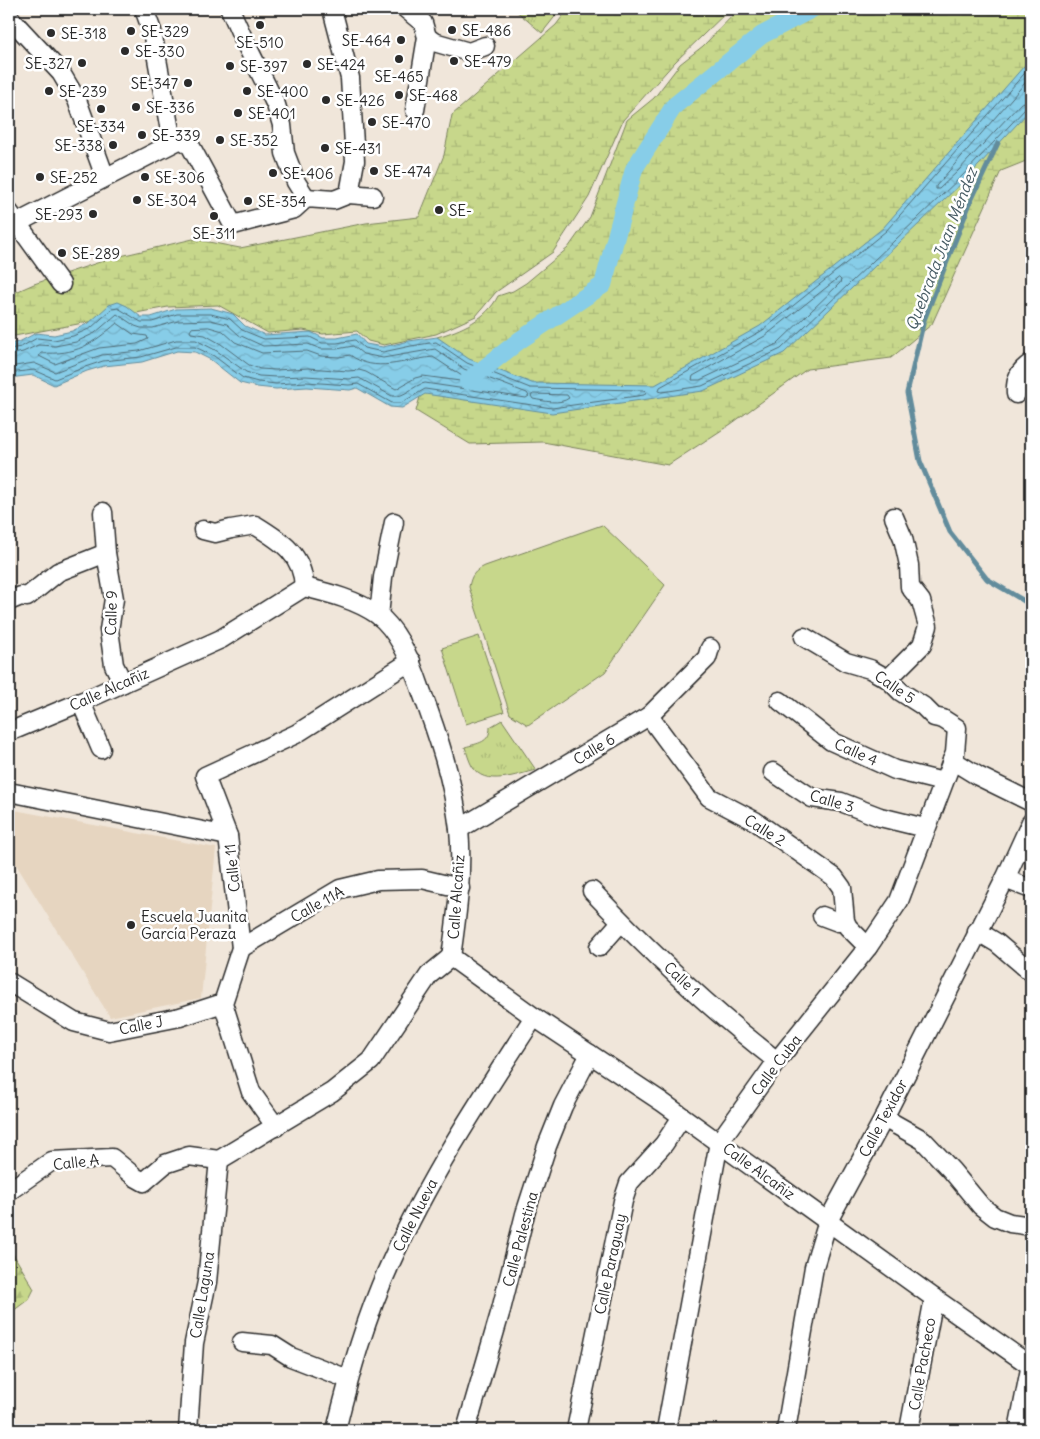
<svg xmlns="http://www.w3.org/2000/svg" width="1040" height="1439" viewBox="0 0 1040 1439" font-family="Delius,sans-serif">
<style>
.built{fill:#e6d5c0}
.grass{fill:url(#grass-tufts);stroke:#79815b}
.forest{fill:url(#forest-firs);stroke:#79815b}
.wetland{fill:url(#wetland-marsh);stroke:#79815b}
.pitch{fill:#c7d78b;stroke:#79815b}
.water{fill:url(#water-waves);stroke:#628c9c}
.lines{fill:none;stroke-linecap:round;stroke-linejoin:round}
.shore{stroke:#506c77;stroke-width:1}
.stream{stroke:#628c9c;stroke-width:5}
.canal{stroke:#87cde8;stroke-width:18}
.minor-casing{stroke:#2b2b2b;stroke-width:21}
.minor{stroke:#fff;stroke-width:18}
.poi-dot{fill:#2b2b2b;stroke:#fff;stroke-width:2}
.labels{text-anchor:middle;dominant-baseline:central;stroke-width:5;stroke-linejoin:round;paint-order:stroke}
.poi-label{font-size:15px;fill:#2b2b2b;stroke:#fff;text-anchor:start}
.street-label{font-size:15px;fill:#2b2b2b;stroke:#fff}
.water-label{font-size:16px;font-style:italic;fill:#475c64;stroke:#fff}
</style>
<defs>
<pattern id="grass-tufts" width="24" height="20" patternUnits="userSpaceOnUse" patternTransform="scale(1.25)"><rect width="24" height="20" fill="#c7d78b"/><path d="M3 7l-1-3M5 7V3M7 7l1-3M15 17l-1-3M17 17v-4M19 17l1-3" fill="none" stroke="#abb978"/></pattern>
<pattern id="forest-firs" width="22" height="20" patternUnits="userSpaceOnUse" patternTransform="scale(1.25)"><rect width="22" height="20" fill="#c7d78b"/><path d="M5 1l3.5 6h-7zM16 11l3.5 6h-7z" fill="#abb978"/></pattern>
<pattern id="wetland-marsh" width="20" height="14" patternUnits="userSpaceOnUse" patternTransform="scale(1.25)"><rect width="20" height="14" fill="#c7d78b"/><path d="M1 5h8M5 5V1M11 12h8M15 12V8" fill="none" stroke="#abb978"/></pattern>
<pattern id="water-waves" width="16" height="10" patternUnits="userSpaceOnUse" patternTransform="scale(1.25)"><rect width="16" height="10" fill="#87cde8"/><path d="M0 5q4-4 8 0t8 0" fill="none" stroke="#75b0c7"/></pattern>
</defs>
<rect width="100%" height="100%" fill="#f0e6da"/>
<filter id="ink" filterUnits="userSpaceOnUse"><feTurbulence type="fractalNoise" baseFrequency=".02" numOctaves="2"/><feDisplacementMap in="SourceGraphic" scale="10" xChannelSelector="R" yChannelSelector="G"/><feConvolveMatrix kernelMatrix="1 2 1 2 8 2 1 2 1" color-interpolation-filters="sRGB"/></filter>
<g filter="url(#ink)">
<path class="built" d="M9,809L216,848L201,998L110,1017L9,853Z"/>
<g class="grass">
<path d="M514,9H561L542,33Z"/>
<path d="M502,720L536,770C518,774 484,788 472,766C469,761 467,753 465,747C478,743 490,743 490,727Z"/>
</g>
<path class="forest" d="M9,1247L34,1289L29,1299L9,1314Z"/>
<g class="wetland">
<path d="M568,9H730L675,62L623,120L589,197L553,252L496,292L476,316L436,334L384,345L368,341L357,331L323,334L303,330L268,333L218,305L168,307L9,337V295L34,284L112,258L193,239L240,248L366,223L419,217L444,155L452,115L556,25Z"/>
<path d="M739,9H1031V159L1001,171L932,324L891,358L807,369L731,424L668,465L543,442L470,444L416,411L437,337C461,330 487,319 498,296L513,291L526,283L568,248L590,217L627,120L654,98L680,64L703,46Z"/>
</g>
<g class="pitch">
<path d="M602,525L665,585L605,672L528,725L510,714L469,587C471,576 474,571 485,566Z"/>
<path d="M479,636L504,712L466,724L442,648Z"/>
</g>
<path class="water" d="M1031,58V109L966,179L784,353L703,391L552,413L425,394L402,408L390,407L357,388L350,390L307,387L276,389L257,387L240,383L211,360L195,352L177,351L142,362L104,366L87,371L54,385L33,375L9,378V344L19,342L36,333L54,335L72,331L89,323L109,305L118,302L127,306L141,317H151L176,309L211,308L233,314L245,326L265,335L311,332L323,338H337L357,334L366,344L383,347L409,341L437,337L469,359L532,383L655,385L760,326L883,228Z"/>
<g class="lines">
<g class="shore">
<path d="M1031,66L886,231L763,330L660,387L659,391L662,392L702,386L781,349L963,175L1026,108L1031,106"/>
<path d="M1031,76L936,186V189H939L958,171L1021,103L1031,100"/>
<path d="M839,278L841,280L840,283L777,344L700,380H692L693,376L765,336Z"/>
<path d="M117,323L133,334L147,336L148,339L137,344L99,348L55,364L39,356L41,353C77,355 91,345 117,323Z"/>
<path d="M209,327L223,331L235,342L262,353L307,351L321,356L339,357L350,355C376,374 403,360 433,357L462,376L463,379L460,381L423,376L415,378L396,389L366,372L359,370L348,371L308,368L276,370L260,369L249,365L221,344L205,335L191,333L190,331L192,328Z"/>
<path d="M9,349L21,347L37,338L54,340L73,336L91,328L112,309L118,308L141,322H152L177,314H211L230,319L242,330L264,339L310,337L322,343H337L355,340L364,348L383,352L411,346L436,342L467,363L530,388L644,390L646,392L644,395L552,408L425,389L401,403H392L358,384L349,385L306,382L276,384L258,382L243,378L214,356L195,347H176L141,357L103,361L85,367L55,379L34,370L9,373"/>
<path d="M9,355L23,352L38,345L55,346L76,342L95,333L117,314L135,326L141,328H153L178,321L210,320L227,324L239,335L263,346L308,344L321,349H337L353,346L363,354L383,358L435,349L464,369L527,393L529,396L526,398L425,383C413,385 405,398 392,396L359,378L349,379L306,376L276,377L259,376L246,372L217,351L196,340H176L139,351L102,355L83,361L55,372L34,363L9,367"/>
<path d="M534,394L567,395L569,398C560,405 544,401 533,399L531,396Z"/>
</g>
<path class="stream" d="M998,143L970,203L924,320L907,393L920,461L950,532L987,579L1031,605"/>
<path class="canal" d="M468,381L520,340L603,285L634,169L674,106L762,35L812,9"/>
<defs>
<g id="minor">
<path d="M144,9L152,31L172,142"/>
<path d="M230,9L242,36L276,105L282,125L285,153L296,182L306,198"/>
<path d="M332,9L350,78L355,161L349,194"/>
<path d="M406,9L423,23L427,37L415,110"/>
<path d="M9,17L61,73L77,100L105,177"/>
<path d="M427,37L434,42L469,52L485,46"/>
<path d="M9,212L61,284"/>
<path d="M9,227L181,139L190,145L233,225L294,209L306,198L334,200L349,194L373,196"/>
<path d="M1016,394C1015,379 1019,371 1031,363"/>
<path d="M103,512L106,553L114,599L109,630L114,665L123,683"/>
<path d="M203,530L215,533L231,529L255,525C281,541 303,554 304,587"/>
<path d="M9,601L21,596L27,597L58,572L106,553"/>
<path d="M379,616L383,577L394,522"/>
<path d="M888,679L922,645L928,626L921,601L910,587L909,565L903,538L894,517"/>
<path d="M780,701L831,741L895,770L943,782"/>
<path d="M81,702L101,749"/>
<path d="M649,716L709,797L755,821L834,877L842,888L845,921L848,927L868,947"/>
<path d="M9,732L81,702L221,639L304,587C329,593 357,600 378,615C399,631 413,666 421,690C438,735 453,780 459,829C463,871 457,915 451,957"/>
<path d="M952,760L978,776L1031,802"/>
<path d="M773,772L812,798L841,802L880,817L925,828"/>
<path d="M9,792L228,836"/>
<path d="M459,829L649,716L707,658L710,648"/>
<path d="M1005,879L1031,889"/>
<path d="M592,891C649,951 711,1010 777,1061"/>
<path d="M822,916L838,922L845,921"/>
<path d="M977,931L997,943L1031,972"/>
<path d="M599,947L621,922"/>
<path d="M241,948L340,889L378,880L422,879L460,888"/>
<path d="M451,957L534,1017L662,1102L934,1298L1031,1366"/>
<path d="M9,982L74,1022L109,1031L180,1017L223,1003"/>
<path d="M884,1118L923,1140L952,1171L981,1206L995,1217L1010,1223L1031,1226"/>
<path d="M276,1127L251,1092L223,1003L241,948L228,836L205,776L296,734L411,661"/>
<path d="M9,1191L52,1161L112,1158L135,1177L144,1182L165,1164L189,1156L219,1160L332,1092L371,1061L429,975L451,957"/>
<path d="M242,1342L272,1345L291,1357L348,1379"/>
<path d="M188,1430L194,1343L207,1282L219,1160"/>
<path d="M336,1430C350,1373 366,1316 391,1262C430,1175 482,1097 534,1017"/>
<path d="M466,1430L501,1310L525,1214L547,1146L563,1106L590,1054"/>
<path d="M576,1430L623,1201L629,1183L664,1144L682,1117"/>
<path d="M666,1430L719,1142L777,1061L868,947L899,901L955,753L957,728L943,719L934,717L923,706L901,692L888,679L870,669L846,662L804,637"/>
<path d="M786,1430L814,1267L828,1221L884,1118L1005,879L1031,822"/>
<path d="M909,1430L934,1298"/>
<path d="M1018,1430L1031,1364"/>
</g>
</defs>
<use href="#minor" class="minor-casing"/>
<use href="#minor" class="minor"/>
</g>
</g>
<g class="poi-dot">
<circle cx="260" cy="25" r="5"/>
<circle cx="452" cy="30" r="5"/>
<circle cx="131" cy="31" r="5"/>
<circle cx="51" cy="33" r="5"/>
<circle cx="401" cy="40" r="5"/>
<circle cx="125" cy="51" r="5"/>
<circle cx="399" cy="59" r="5"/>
<circle cx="454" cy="61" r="5"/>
<circle cx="82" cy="63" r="5"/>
<circle cx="307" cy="64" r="5"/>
<circle cx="230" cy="66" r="5"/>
<circle cx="188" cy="83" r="5"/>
<circle cx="49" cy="91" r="5"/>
<circle cx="247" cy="91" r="5"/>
<circle cx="399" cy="95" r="5"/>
<circle cx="326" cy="100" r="5"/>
<circle cx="136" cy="107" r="5"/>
<circle cx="101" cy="109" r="5"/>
<circle cx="238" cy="113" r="5"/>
<circle cx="372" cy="122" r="5"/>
<circle cx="142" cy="135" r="5"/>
<circle cx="220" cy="140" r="5"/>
<circle cx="113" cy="145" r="5"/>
<circle cx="325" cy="148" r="5"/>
<circle cx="374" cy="171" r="5"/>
<circle cx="273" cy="173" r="5"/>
<circle cx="40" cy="177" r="5"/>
<circle cx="145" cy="177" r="5"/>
<circle cx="137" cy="200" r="5"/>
<circle cx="248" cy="201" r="5"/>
<circle cx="439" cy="210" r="5"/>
<circle cx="93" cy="214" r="5"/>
<circle cx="214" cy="216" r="5"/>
<circle cx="62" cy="253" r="5"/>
<circle cx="131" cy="925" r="5"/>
</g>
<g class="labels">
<g class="poi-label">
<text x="462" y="30">SE-486</text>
<text x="141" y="31">SE-329</text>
<text x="61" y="33">SE-318</text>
<text x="391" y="40" text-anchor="end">SE-464</text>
<text x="260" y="42" text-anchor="middle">SE-510</text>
<text x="135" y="51">SE-330</text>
<text x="464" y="61">SE-479</text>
<text x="72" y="63" text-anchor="end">SE-327</text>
<text x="317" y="64">SE-424</text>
<text x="240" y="66">SE-397</text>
<text x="399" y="76" text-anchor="middle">SE-465</text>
<text x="178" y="83" text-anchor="end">SE-347</text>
<text x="59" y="91">SE-239</text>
<text x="257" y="91">SE-400</text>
<text x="409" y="95">SE-468</text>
<text x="336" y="100">SE-426</text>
<text x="146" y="107">SE-336</text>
<text x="248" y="113">SE-401</text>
<text x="382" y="122">SE-470</text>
<text x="101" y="126" text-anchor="middle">SE-334</text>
<text x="152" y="135">SE-339</text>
<text x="230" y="140">SE-352</text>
<text x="103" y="145" text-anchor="end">SE-338</text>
<text x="335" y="148">SE-431</text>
<text x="384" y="171">SE-474</text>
<text x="283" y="173">SE-406</text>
<text x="50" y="177">SE-252</text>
<text x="155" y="177">SE-306</text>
<text x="147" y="200">SE-304</text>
<text x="258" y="201">SE-354</text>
<text x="449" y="210">SE-</text>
<text x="83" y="214" text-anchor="end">SE-293</text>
<text x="214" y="233" text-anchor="middle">SE-311</text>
<text x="72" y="253">SE-289</text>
<text x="141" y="916">Escuela Juanita<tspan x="141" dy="17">García Peraza</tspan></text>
</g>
<g class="street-label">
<text transform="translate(111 613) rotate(-89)">Calle 9</text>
<text transform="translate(895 687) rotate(35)">Calle 5</text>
<text transform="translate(109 689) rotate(-24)">Calle Alcañiz</text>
<text transform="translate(594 749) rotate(-31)">Calle 6</text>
<text transform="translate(856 752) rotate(24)">Calle 4</text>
<text transform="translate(832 801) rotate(16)">Calle 3</text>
<text transform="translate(765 830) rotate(32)">Calle 2</text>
<text transform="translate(232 868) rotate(-96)">Calle 11</text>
<text transform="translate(456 897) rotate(-86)">Calle Alcañiz</text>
<text transform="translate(317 904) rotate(-29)">Calle 11A</text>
<text transform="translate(682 979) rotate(43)">Calle 1</text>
<text transform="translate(141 1025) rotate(-11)">Calle J</text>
<text transform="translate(776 1065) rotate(-53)">Calle Cuba</text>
<text transform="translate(883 1118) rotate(-62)">Calle Texidor</text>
<text transform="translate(76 1162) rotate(-7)">Calle A</text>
<text transform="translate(759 1171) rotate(36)">Calle Alcañiz</text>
<text transform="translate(415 1215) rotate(-63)">Calle Nueva</text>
<text transform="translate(520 1239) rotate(-75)">Calle Palestina</text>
<text transform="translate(610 1264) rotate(-78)">Calle Paraguay</text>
<text transform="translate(202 1295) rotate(-81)">Calle Laguna</text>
<text transform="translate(922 1364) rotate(-80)">Calle Pacheco</text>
</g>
<g class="water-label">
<text transform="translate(941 249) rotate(-69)">Quebrada Juan Méndez</text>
</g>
</g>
<rect width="1040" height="1439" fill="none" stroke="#fff" stroke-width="30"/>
<rect x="15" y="15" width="1010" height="1409" fill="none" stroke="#2b2b2b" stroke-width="2" filter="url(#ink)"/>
</svg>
